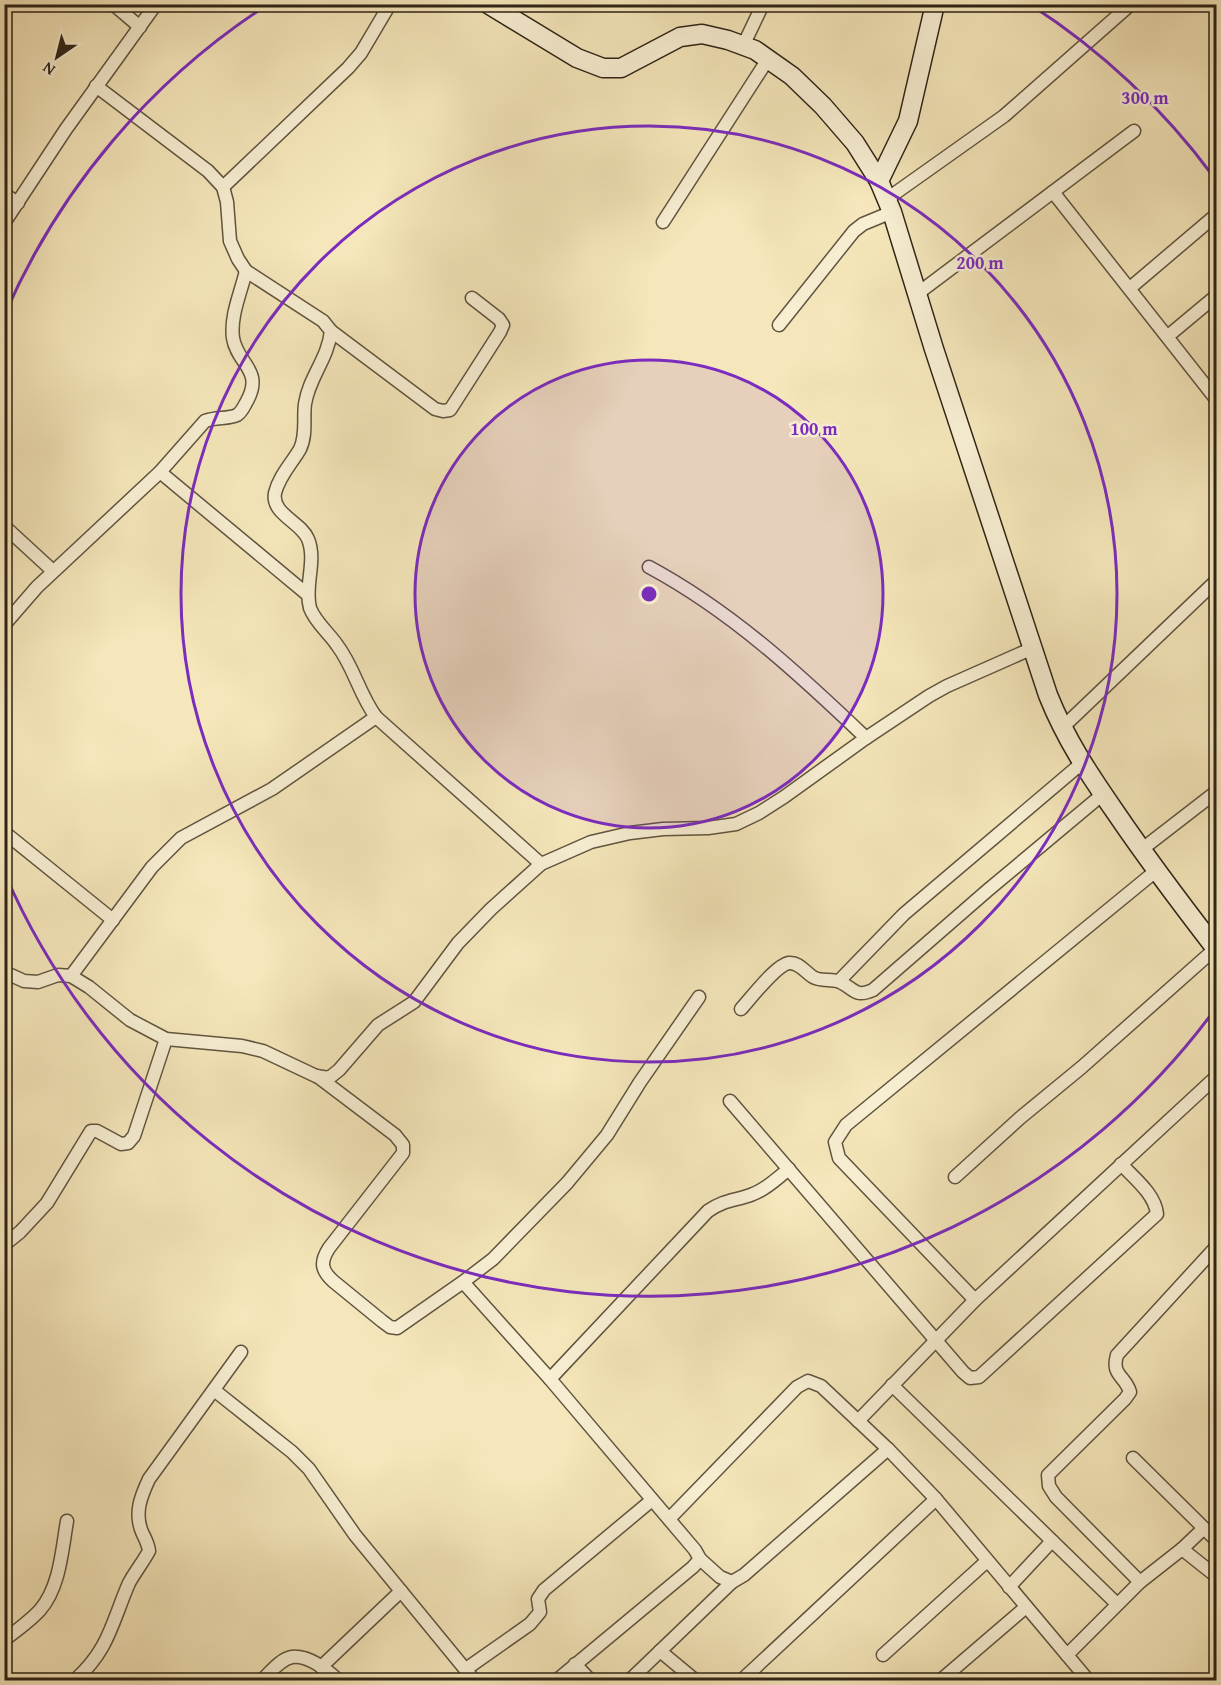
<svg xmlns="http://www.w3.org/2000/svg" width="1221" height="1685" viewBox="0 0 1221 1685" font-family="'Gentium Book Plus',serif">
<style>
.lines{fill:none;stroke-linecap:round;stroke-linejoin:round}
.street-casing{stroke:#60543f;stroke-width:15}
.secondary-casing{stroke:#2e2316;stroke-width:21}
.street{stroke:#f8efd3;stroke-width:12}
.secondary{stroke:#f8efd3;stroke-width:18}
.ring{fill:none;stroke:#7b2cbf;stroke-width:3}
.centre{fill:#7b2cbf;stroke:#f8efd3;stroke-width:3}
.ring-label{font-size:18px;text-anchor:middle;font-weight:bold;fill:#7b2cbf;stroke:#f8efd3;stroke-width:5;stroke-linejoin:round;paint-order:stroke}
</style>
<rect width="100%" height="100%" fill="#f5e7bb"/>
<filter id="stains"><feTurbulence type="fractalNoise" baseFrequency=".00333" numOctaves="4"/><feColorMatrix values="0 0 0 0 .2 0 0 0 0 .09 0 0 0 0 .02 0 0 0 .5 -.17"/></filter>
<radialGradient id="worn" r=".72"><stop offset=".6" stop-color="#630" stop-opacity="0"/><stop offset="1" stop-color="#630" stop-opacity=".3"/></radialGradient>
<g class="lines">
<defs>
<g id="street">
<path d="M113,4L140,27"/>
<path d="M743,46L763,4"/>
<path d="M96,86L208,171L223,187L227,202L230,241L238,259L246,271L323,321L331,331C328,359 309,377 305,404C303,418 307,435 300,449C292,463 279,476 275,493C271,514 301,522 308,539C317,561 304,586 310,608C315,622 329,633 337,645C354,667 359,694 376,717L541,864"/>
<path d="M223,187L348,68L361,53L390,4"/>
<path d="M1053,192L1216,399"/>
<path d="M4,194L18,203"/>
<path d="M887,199L1004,116L1131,4"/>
<path d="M663,222L768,59"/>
<path d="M4,223L66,129L156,4"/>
<path d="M1130,288L1216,215"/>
<path d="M917,294L1134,131"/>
<path d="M779,325L854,231L863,224L892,212"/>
<path d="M331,331L435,409L443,411L450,410L500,332L503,325L499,319L472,298"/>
<path d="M1168,336L1216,296"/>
<path d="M160,472L308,595"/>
<path d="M4,526L53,571"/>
<path d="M649,567C731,611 799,674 866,738"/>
<path d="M4,625L37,587L160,472L205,421C216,417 229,419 237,415C242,412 244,406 247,401C264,370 237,364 233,338C230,316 241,292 246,271"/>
<path d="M1062,728L1216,581"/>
<path d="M4,832L113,920"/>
<path d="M1141,850L1216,792"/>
<path d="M4,972L24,981L38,982L58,975L71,976L89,987L130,1020L166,1039L242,1046L263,1051L316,1076L329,1078L339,1070L378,1025L414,1002L458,943L491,909L541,864L591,842L630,833L663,829L708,828L736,824L759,813L784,797L866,738L929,696L947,686L1033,648"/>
<path d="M71,976L152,867L181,838L272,789L376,717"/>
<path d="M839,981L904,914L1082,763"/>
<path d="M741,1009C751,998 776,965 789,963C799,962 805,972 813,977C821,982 832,978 840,982C855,989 855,998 873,990L988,890L1103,794"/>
<path d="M317,1076L395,1135L403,1145V1153L329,1248C320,1262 321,1270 333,1281L382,1321L390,1327L397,1328L463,1282L493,1259L567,1183L607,1135L640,1082L699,997"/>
<path d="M730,1101L963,1372L970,1378L979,1377L1157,1214C1155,1194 1134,1178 1121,1164"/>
<path d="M955,1177L1020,1118L1082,1067L1216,948"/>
<path d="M4,1245L20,1232L47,1203L91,1131H97L121,1144L128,1143L134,1136L166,1039"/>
<path d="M463,1282L550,1379L695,1550L700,1559L693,1567L557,1680"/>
<path d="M975,1300L839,1158L835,1142L846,1125L1157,870"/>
<path d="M550,1379L708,1211C725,1199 736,1201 753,1194C767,1189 777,1178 789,1169"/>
<path d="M892,1385L1117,1604"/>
<path d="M214,1390L292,1452L309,1469L355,1535L474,1680"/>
<path d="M858,1421L975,1300L1216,1077"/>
<path d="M1133,1458L1216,1540"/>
<path d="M669,1519L797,1387L808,1381L821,1386L888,1449L936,1499L1088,1680"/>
<path d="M1182,1549L1216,1576"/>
<path d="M700,1559L720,1577L732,1582L744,1575L888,1449"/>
<path d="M1140,1582L1056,1497L1049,1486L1048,1475L1125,1399L1130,1392C1125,1375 1111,1376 1117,1355L1216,1247"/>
<path d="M1009,1587L1052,1541"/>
<path d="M4,1640C16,1631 30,1621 40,1610C60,1587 62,1550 67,1521"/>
<path d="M660,1651L695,1680"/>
<path d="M883,1655L987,1561"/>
<path d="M1067,1655L1140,1582L1182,1549L1203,1529"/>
<path d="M575,1664L590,1680"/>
<path d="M321,1667L401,1591"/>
<path d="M466,1669L530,1624L540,1612L538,1599L544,1590L652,1500"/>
<path d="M75,1680C109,1650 112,1622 129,1583C135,1572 143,1562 149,1551C148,1543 145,1539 142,1532C134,1513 141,1496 149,1479L241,1352"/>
<path d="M262,1680C270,1673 280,1659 292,1657C309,1655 327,1670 338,1680"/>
<path d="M630,1680L732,1582"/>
<path d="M742,1680L936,1499"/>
<path d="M941,1680L1026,1607"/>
</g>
<g id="secondary">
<path d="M488,4L577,58L603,68H621L680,37L702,34L728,40L755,50L792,76L823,106L855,143L879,181L892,212L934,349L1048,695C1066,740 1089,774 1116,813C1148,860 1182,905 1216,949"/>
<path d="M879,181L908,121L935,4"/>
</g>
</defs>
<use href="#street" class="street-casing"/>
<use href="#secondary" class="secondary-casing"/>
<use href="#street" class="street"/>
<use href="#secondary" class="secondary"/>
</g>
<circle cx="649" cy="594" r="234" fill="#7b2cbf" fill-opacity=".12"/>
<g class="ring">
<circle cx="649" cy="594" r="234"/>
<circle cx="649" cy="594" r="468"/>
<path d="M1213 1012A702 702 0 0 1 5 874M5 314A702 702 0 0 1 267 5M1031 5A702 702 0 0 1 1213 176"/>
</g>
<circle cx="649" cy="594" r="9" class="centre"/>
<g class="ring-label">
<text x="1145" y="104">300 m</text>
<text x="980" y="269">200 m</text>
<text x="814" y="435">100 m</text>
</g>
<rect width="1221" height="1685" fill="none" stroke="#f5e7bb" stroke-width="24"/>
<rect x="6" y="6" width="1209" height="1673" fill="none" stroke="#2e2316" stroke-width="3"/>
<rect x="12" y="12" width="1197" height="1661" fill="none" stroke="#2e2316" stroke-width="1.5"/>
<g transform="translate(57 57) rotate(215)" stroke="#f8efd3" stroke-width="4.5" paint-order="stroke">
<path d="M0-4.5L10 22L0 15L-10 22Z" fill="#2e2316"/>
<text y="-9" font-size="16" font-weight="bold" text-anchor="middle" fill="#2e2316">N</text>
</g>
<rect width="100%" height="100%" filter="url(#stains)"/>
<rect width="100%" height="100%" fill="url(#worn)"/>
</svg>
